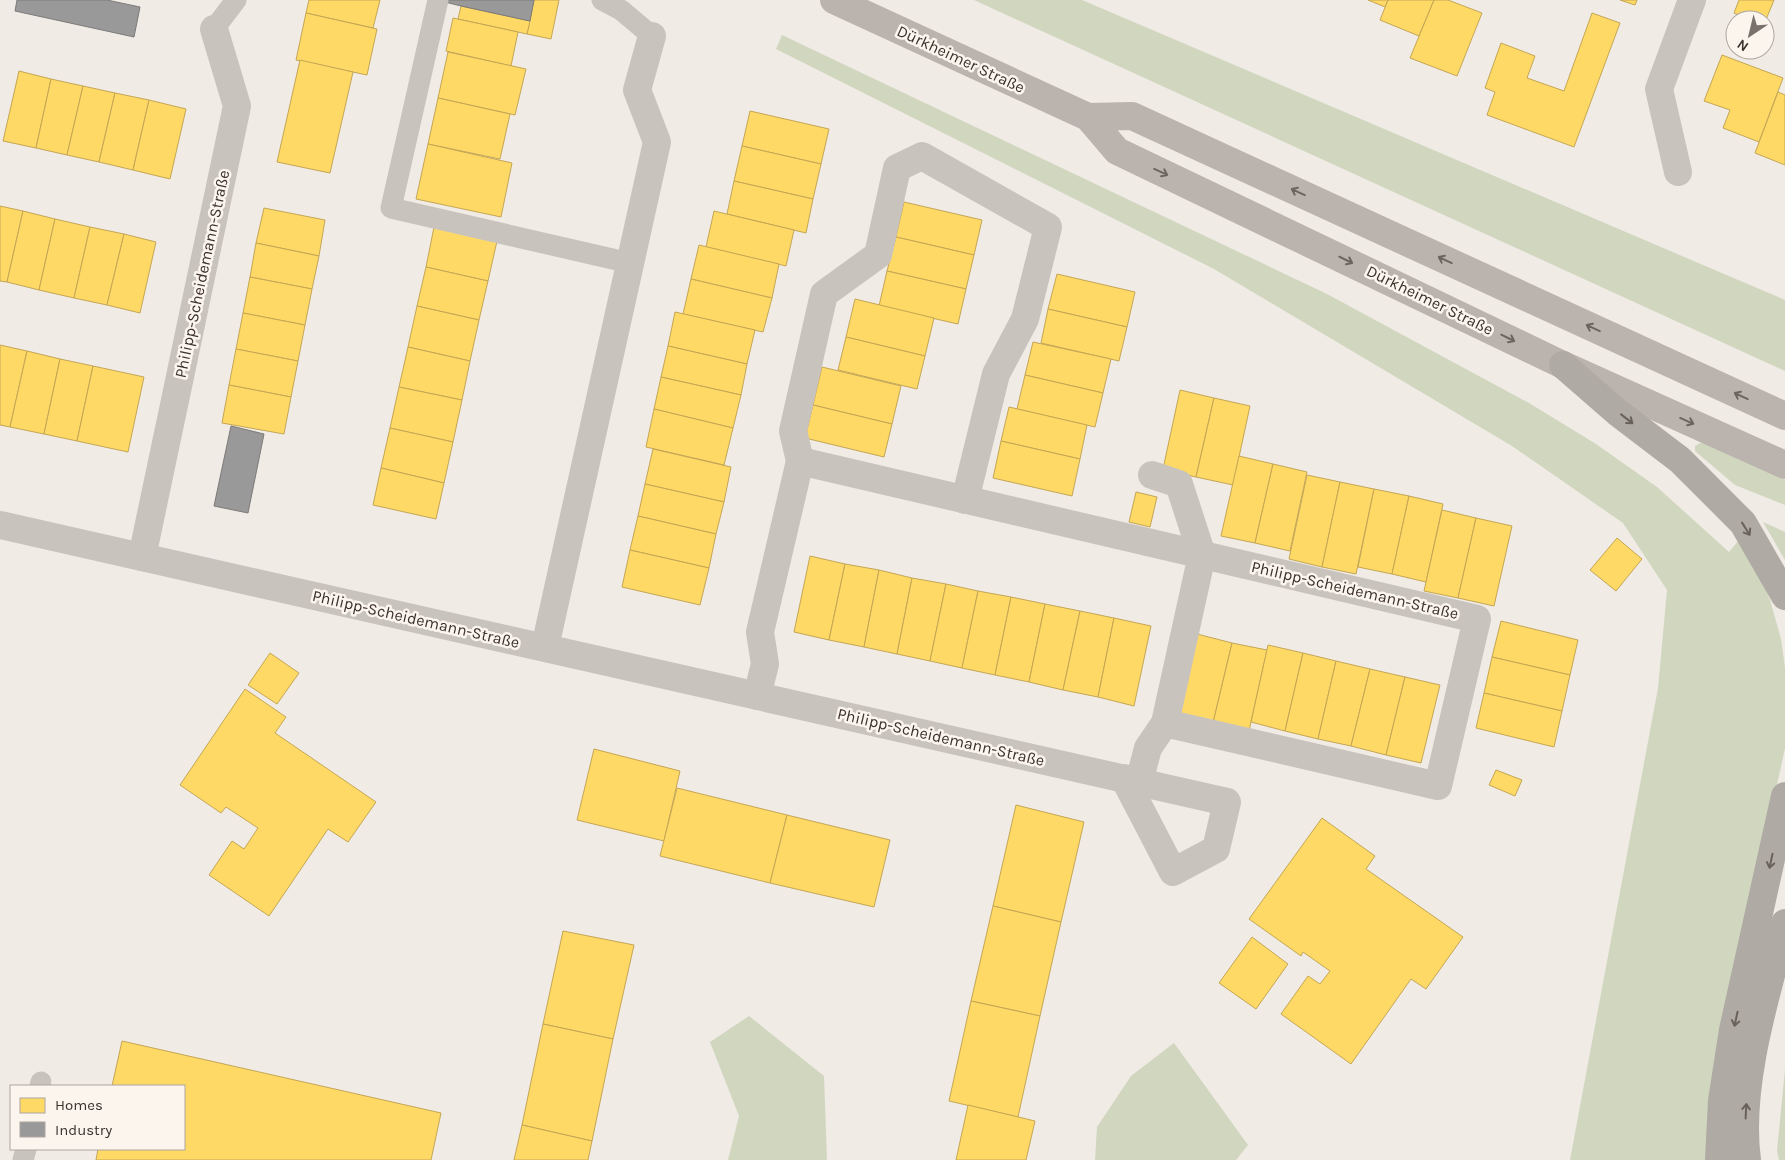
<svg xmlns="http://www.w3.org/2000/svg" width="1785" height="1160" viewBox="0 0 1785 1160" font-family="Karla,sans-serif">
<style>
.green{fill:#d1d6bf}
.homes{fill:#ffd966;stroke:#c4a654}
.industry{fill:#999;stroke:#7d7a78}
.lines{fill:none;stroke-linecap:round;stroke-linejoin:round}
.lane{stroke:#c9c3be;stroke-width:21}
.street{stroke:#c9c3be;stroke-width:28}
.secondary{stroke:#bab3ae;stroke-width:28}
.highway{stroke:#afaaa4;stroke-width:28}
.oneway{stroke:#6e645f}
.oneway2{stroke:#69615b}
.labels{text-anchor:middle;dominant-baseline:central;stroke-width:5;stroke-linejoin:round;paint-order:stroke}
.street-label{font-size:16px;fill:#3b302b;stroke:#fbf5ee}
</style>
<rect width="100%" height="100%" fill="#f0ebe5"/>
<g class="green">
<path d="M974,0H1082L1785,300V371Z"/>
<path d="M782,35L1327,294L1529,403L1596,444L1657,487L1729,552L1739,540L1756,566L1770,600L1781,639L1785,668V748L1708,1103L1707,1160H1570L1658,688L1667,590L1623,523L1512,446L1214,269L776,49Z"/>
<path d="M1702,442L1785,480V505L1735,485L1695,451V446Z"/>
<path d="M1763,522L1785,532V560Z"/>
<path d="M749,1016L824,1076L827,1160H728L739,1116L710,1042Z"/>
<path d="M1174,1043L1248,1145L1236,1160H1095L1097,1127L1131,1076Z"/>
<path d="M1785,1069V1160H1779L1777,1151Z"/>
</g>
<g class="homes">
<path d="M309,0H380L373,28L306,13Z"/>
<path d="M534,0H559L551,39L527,34Z"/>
<path d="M1368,0H1388L1385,7Z"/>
<path d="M1388,0H1434L1419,36L1380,20Z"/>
<path d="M1434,0H1448L1482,13L1457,76L1410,58Z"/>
<path d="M1620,0H1637L1635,5Z"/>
<path d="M1739,0H1774L1765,22V20H1751L1734,13Z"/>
<path d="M461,6L530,21L527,34L458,19Z"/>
<path d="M306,13L377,29L367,75L296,60Z"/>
<path d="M1592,13L1620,23L1574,147L1487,115L1495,92L1485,88L1501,43L1535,56L1527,78L1564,91Z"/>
<path d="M453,18L518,32L511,66L446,51Z"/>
<path d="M448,52L526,69L515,115L438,98Z"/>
<path d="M1722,55L1783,78L1759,142L1723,128L1730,110L1704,101Z"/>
<path d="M300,60L353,72L330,173L277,162Z"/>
<path d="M19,71L51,79L36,148L3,141Z"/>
<path d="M51,79L83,86L67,155L36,148Z"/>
<path d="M83,86L115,93L99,162L67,155Z"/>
<path d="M1778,92L1785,95V165L1755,153Z"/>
<path d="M115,93L149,100L133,170L99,162Z"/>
<path d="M438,98L510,114L500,159L428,144Z"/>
<path d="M149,100L186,109L170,179L133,170Z"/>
<path d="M750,111L829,129L821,164L742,146Z"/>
<path d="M428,144L512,163L501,217L416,199Z"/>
<path d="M742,146L821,164L813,199L734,181Z"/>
<path d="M734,181L813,199L806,233L727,214Z"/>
<path d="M904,202L982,220L974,255L896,237Z"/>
<path d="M0,206L23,211L7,282L0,281Z"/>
<path d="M264,208L325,220L319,256L256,243Z"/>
<path d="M23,211L55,219L39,290L7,282Z"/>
<path d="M714,211L794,230L786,266L706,247Z"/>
<path d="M55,219L90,227L74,298L39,290Z"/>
<path d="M90,227L124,234L107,305L74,298Z"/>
<path d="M434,227L497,241L488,281L426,267Z"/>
<path d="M124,234L156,242L140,313L107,305Z"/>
<path d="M896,237L974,255L966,289L887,271Z"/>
<path d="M256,243L319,256L312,289L250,277Z"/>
<path d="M699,245L779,264L772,298L691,279Z"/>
<path d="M426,267L488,281L479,320L417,306Z"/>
<path d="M887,271L966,289L958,324L879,306Z"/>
<path d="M1057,274L1135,292L1127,327L1048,309Z"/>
<path d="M250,277L312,289L305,325L243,313Z"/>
<path d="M691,279L772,298L763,332L683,314Z"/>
<path d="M855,299L934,318L925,356L846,337Z"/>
<path d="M417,306L479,320L470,361L408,347Z"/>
<path d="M1048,309L1127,327L1119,361L1041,343Z"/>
<path d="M675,312L755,330L747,364L668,346Z"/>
<path d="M243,313L305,325L298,361L236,349Z"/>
<path d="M846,337L925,356L917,389L838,370Z"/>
<path d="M1033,342L1111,359L1103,393L1025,375Z"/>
<path d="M0,345L27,351L10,427L0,425Z"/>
<path d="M668,346L747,364L741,395L661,377Z"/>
<path d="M408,347L470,361L462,400L399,387Z"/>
<path d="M236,349L298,361L291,397L229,385Z"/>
<path d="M27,351L60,359L44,434L10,427Z"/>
<path d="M60,359L93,366L77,441L44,434Z"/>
<path d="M93,366L144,377L128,452L77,441Z"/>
<path d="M822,367L901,386L892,424L813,405Z"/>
<path d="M1025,375L1103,393L1095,427L1017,409Z"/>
<path d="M661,377L741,395L733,428L654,409Z"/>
<path d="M229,385L291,397L284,434L222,423Z"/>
<path d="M399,387L462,400L453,442L390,428Z"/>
<path d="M1180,390L1214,398L1196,477L1163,469Z"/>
<path d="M1214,398L1250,406L1233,485L1196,477Z"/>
<path d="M813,405L892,424L884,457L805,438Z"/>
<path d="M1009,407L1087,425L1080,459L1001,441Z"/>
<path d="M654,409L733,428L724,465L646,447Z"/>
<path d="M390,428L453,442L444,483L381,468Z"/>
<path d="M1001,441L1080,459L1072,496L993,478Z"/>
<path d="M653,449L731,467L724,502L645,484Z"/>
<path d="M1239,456L1273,464L1255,543L1221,536Z"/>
<path d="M1273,464L1307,472L1290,551L1255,543Z"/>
<path d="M381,468L444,483L436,519L373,505Z"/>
<path d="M1307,475L1340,482L1322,567L1289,559Z"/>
<path d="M1340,482L1374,489L1356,574L1322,567Z"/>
<path d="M645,484L724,502L716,534L638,516Z"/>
<path d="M1374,489L1409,496L1392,574L1358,567Z"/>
<path d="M1136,492L1157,497L1150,527L1129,522Z"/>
<path d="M1409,496L1443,504L1426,582L1392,574Z"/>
<path d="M1442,510L1476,518L1458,598L1424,591Z"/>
<path d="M638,516L716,534L709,568L630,550Z"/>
<path d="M1476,518L1512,526L1494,606L1458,598Z"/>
<path d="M1617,538L1642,559L1616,591L1590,570Z"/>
<path d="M630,550L709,568L700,605L622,587Z"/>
<path d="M810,556L845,564L829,640L794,632Z"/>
<path d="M845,564L879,570L864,647L829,640Z"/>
<path d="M879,570L912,578L897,654L864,647Z"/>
<path d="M912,578L946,584L930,661L897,654Z"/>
<path d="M946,584L978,591L962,668L930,661Z"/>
<path d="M978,591L1011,597L995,675L962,668Z"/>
<path d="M1011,597L1045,604L1029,682L995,675Z"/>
<path d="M1045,604L1080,611L1063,690L1029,682Z"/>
<path d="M1080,611L1114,618L1098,697L1063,690Z"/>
<path d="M1114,618L1151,626L1134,706L1098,697Z"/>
<path d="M1501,621L1578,640L1570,675L1492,657Z"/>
<path d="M1197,634L1232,643L1213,723L1179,715Z"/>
<path d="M1232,643L1267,650L1249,731L1213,723Z"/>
<path d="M1268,645L1303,653L1285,731L1251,722Z"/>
<path d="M270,653L299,673L277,704L248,685Z"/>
<path d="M1303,653L1336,661L1318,739L1285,731Z"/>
<path d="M1492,657L1570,675L1562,711L1484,693Z"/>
<path d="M1336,661L1370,669L1351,746L1318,739Z"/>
<path d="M1370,669L1405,677L1386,755L1351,746Z"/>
<path d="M1405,677L1440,685L1421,763L1386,755Z"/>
<path d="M245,689L286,717L275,733L376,802L348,842L328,829L269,916L209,875L232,841L244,849L258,828L226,807L221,813L180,785Z"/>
<path d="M1484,693L1562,711L1554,747L1476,728Z"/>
<path d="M594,749L680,771L664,841L577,820Z"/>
<path d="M1496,770L1522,780L1515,796L1489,785Z"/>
<path d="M677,788L787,815L770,883L660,856Z"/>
<path d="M1016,805L1084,822L1061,922L993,906Z"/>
<path d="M787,815L890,840L874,907L770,883Z"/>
<path d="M1322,818L1375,856L1366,869L1463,937L1426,989L1411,979L1351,1064L1281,1014L1308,976L1320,984L1330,971L1303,952L1301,956L1249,919Z"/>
<path d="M993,906L1061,922L1040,1016L971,1001Z"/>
<path d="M563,931L634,945L613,1039L543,1024Z"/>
<path d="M1252,937L1288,964L1256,1009L1219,983Z"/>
<path d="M971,1001L1040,1016L1018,1117L949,1101Z"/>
<path d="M543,1024L613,1039L592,1141L522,1125Z"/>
<path d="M122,1041L441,1113L431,1160H96L98,1149H184V1086H112Z"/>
<path d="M968,1105L1035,1121L1026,1160H956Z"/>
<path d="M522,1125L592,1141L588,1160H514Z"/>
</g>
<g class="industry">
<path d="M17,0H107L140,7L134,37L15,11Z"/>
<path d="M445,0H534L530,21L461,6L445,2Z"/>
<path d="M231,426L264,434L248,513L214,506Z"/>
</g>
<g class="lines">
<g class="lane">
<path d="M438,0L391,208L630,263"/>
<path d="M602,0L621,10L652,36"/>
<path d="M214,29L236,0"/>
<path d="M40,1086L41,1082"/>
<path d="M23,1160L26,1149"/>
</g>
<g class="street">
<path d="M1678,172L1659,89L1692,0"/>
<path d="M800,461L793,431L824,294L878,255L897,168L922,156L1048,227L1025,319L996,374L965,500"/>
<path d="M0,525L1227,802L1216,849L1173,872L1124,778"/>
<path d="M142,557L237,106L214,29"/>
<path d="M545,647L657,142L637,90L652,36"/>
<path d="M757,696L765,664L760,632L800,461L1477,619L1438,786L1165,723"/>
<path d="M1139,782L1148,748L1165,723L1202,555L1179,484L1152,475"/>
</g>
<g class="secondary">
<path d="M834,0L1088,117L1117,151L1563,365L1785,465"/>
<path d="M1088,117L1132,116L1785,416"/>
</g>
<g class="highway">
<path d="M1563,365L1617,412L1680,460L1743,523L1785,596"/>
<path d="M1719,1160L1722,1101L1733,1030L1785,796"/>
<path d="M1747,1160C1737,1086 1766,995 1785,923"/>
</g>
</g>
<defs><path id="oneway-shaft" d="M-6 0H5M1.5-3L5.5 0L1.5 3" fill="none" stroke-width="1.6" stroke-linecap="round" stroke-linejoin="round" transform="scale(1.25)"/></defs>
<g class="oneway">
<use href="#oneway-shaft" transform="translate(1161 172) rotate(25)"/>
<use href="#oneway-shaft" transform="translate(1298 192) rotate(-155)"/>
<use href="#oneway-shaft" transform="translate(1346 260) rotate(26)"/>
<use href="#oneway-shaft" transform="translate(1445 260) rotate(-155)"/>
<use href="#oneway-shaft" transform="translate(1593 328) rotate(-155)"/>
<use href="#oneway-shaft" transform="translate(1508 338) rotate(26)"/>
<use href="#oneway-shaft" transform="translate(1741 396) rotate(-155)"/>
<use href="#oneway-shaft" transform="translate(1687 421) rotate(24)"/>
</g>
<g class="oneway2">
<use href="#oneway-shaft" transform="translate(1627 419) rotate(38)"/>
<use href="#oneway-shaft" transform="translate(1746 529) rotate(58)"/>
<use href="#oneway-shaft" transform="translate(1771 861) rotate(102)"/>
<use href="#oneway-shaft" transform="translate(1736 1019) rotate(102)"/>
<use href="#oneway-shaft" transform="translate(1746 1111) rotate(-87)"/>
</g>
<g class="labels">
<g class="street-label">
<text transform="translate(961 59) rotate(25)">Dürkheimer Straße</text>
<text transform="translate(202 274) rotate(-78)">Philipp-Scheidemann-Straße</text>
<text transform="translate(1430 300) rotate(26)">Dürkheimer Straße</text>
<text transform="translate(1355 590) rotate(13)">Philipp-Scheidemann-Straße</text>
<text transform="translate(416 619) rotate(13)">Philipp-Scheidemann-Straße</text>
<text transform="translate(941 737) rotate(13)">Philipp-Scheidemann-Straße</text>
</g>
</g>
<rect x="10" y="1085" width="175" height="65" fill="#fbf5ee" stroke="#aea6a0"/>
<rect x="20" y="1098" width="25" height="15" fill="#ffd966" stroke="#aea6a0"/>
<text x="55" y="1110" font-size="15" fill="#3b302b">Homes</text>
<rect x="20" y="1122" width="25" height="15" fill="#999999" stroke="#aea6a0"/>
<text x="55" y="1135" font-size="15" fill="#3b302b">Industry</text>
<g transform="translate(1750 35) rotate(215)"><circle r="24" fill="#fbf5ee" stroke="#aea6a0"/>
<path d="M0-4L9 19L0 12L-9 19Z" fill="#7a716c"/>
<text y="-8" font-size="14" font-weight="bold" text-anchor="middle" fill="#3b302b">N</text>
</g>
</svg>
